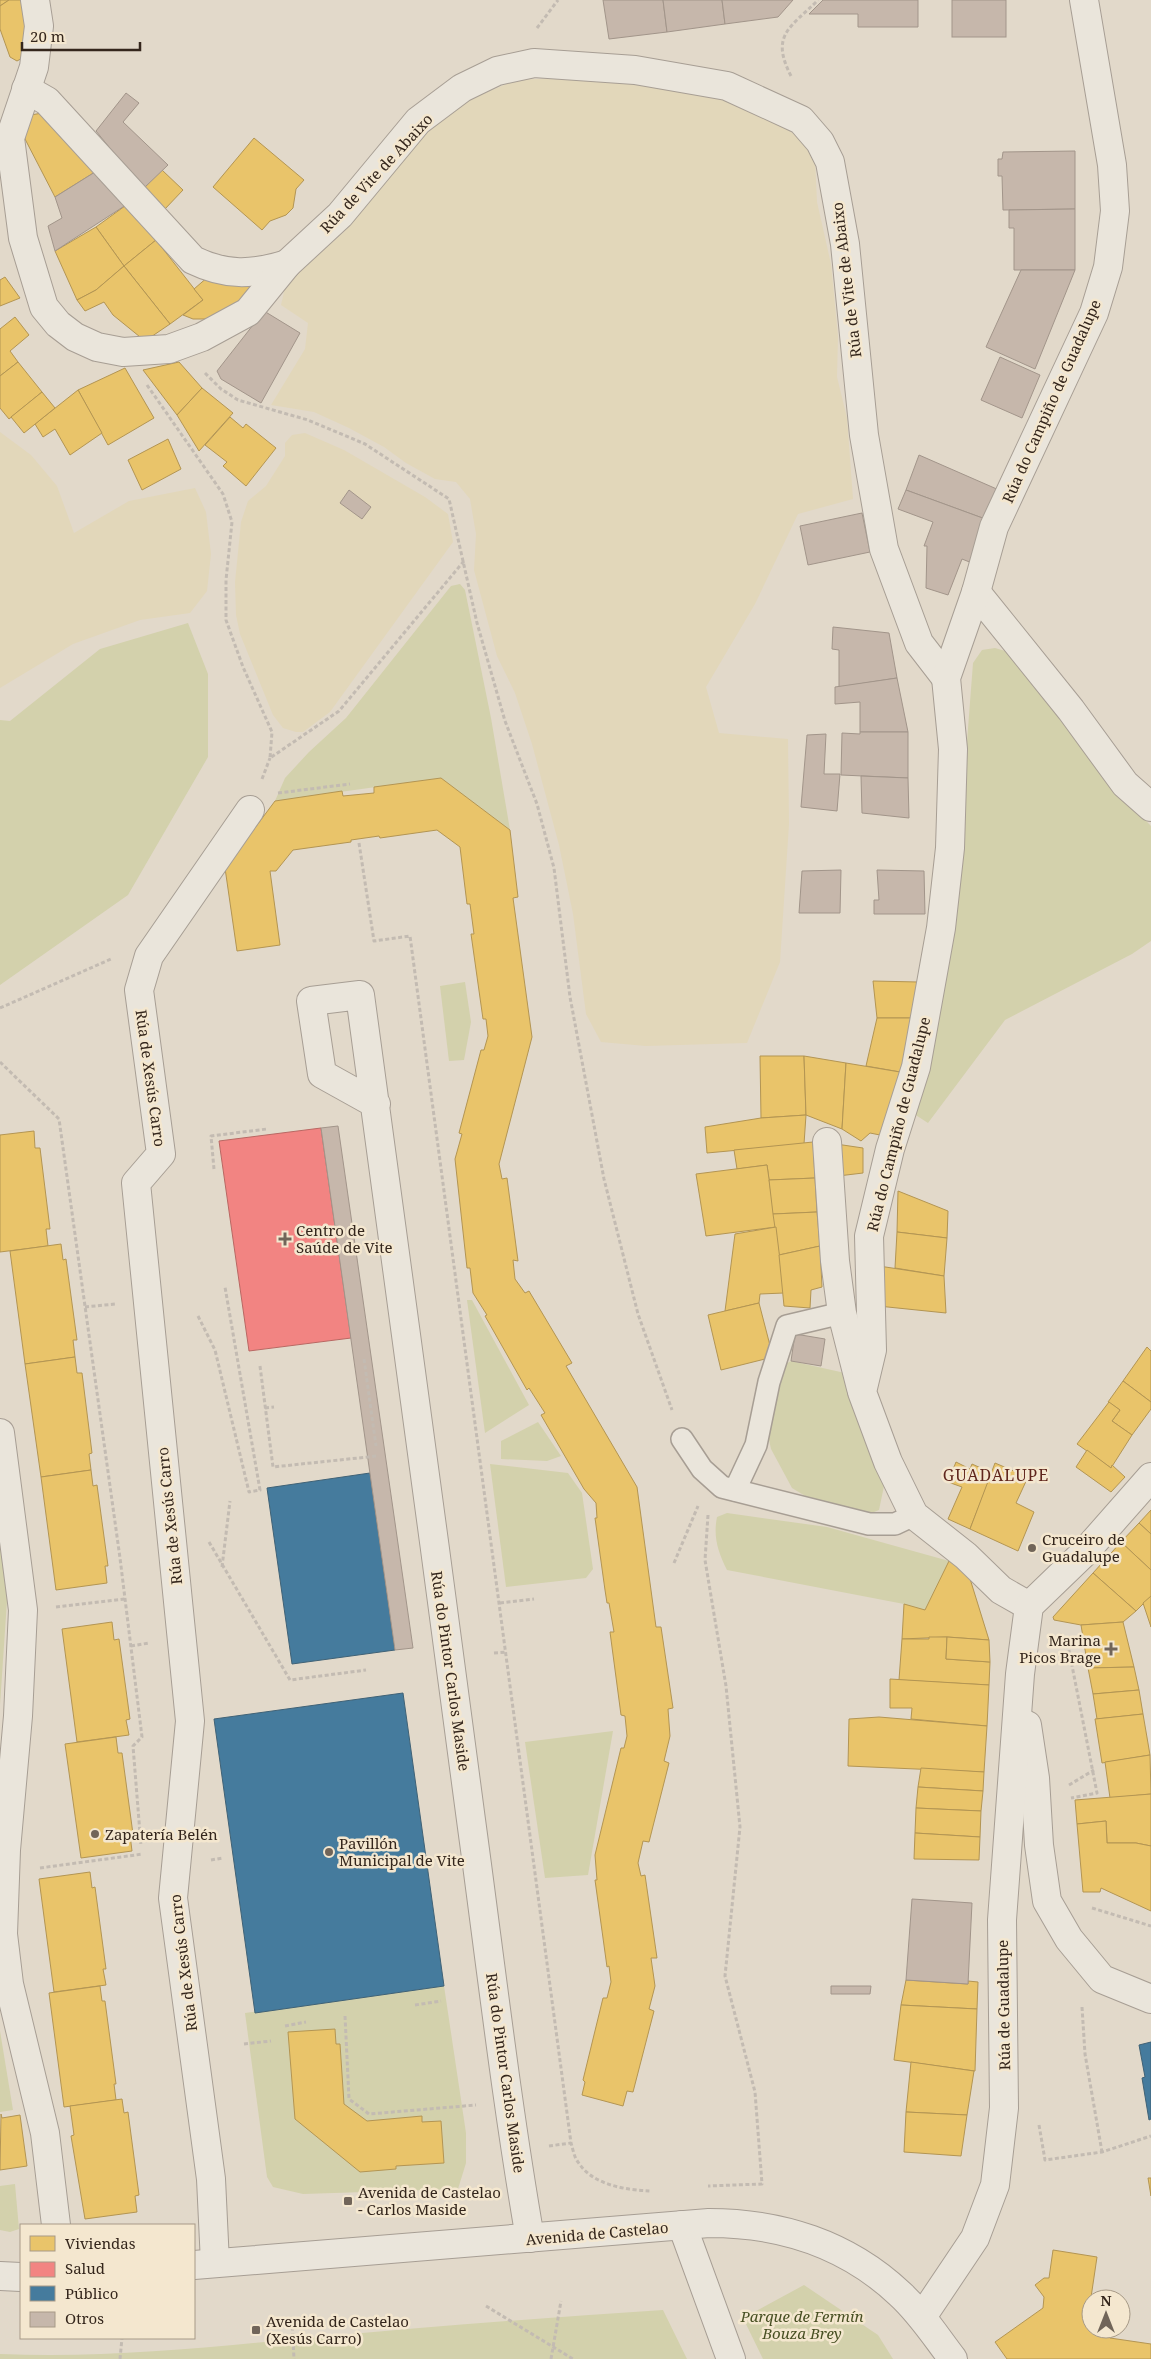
<svg xmlns="http://www.w3.org/2000/svg" width="1151" height="2359" viewBox="0 0 1151 2359" font-family="'Noto Serif',serif">
<style>
.farmland{fill:#e2d7ba}
.green{fill:#d3d1ac}
.homes{fill:#e9c46a;stroke:#b39553}
.health{fill:#f28482;stroke:#b96863}
.public{fill:#457b9d;stroke:#406276}
.building{fill:#c6b7ab;stroke:#a2958a}
.lines{fill:none;stroke-linecap:round;stroke-linejoin:round}
.service-casing{stroke:#a79e94;stroke-width:24}
.pedestrian-casing{stroke:#a79e94;stroke-width:30}
.minor-casing{stroke:#a79e94;stroke-width:30}
.tertiary-casing{stroke:#a79e94;stroke-width:30}
.path{stroke:#c3bbb2;stroke-width:3;stroke-dasharray:4 2.5;stroke-linecap:butt}
.service{stroke:#eae5db;stroke-width:21}
.pedestrian{stroke:#eae5db;stroke-width:28}
.minor{stroke:#eae5db;stroke-width:28}
.tertiary{stroke:#eae5db;stroke-width:28}
.poi-dot{fill:#716559;stroke:#f4e7cf;stroke-width:2}
.labels{text-anchor:middle;dominant-baseline:central;stroke-width:5;stroke-linejoin:round;paint-order:stroke}
.street-label{font-size:15px;fill:#34261c;stroke:#f4e7cf}
.poi-label{font-size:15px;fill:#34261c;stroke:#f4e7cf;text-anchor:start}
.park-label{font-size:15px;font-style:italic;fill:#485023;stroke:#f4e7cf}
.neighbourhood-label{font-size:16px;letter-spacing:1px;fill:#60261d;stroke:#f4e7cf}
</style>
<rect width="100%" height="100%" fill="#e2d9ca"/>
<g class="farmland">
<path d="M555,78L673,87L723,100L767,116L809,144L815,159L817,202L831,264L838,336L837,377L847,418L853,499L798,514L755,604L706,687L719,733L788,739L789,824L780,962L747,1043L646,1046L601,1042L586,1014L573,914L559,845L532,744L515,693L497,656L474,570L476,534L470,499L456,482L435,479L406,463L384,447L349,428L314,412L271,405L305,349L308,323L281,305L286,283L344,232L378,182L422,133L443,116L473,98L516,80Z"/>
<path d="M0,432L31,455L57,486L74,533L129,501L195,488L206,512L211,554L207,591L190,613L140,620L73,644L0,688Z"/>
<path d="M305,433L344,450L425,497L448,514L453,542L330,712L303,732H296L283,728L273,715L240,634L236,615L235,582L241,522L248,501L266,486L285,456V443L292,435Z"/>
</g>
<g class="green">
<path d="M460,584L465,590L491,718L510,830L441,778L275,801L285,778L309,752L346,718L451,586Z"/>
<path d="M188,623L208,674V757L128,895L0,985V720L10,721L100,649Z"/>
<path d="M995,648L1012,653L1055,708L1101,774L1151,826V941L1132,954L1005,1020L928,1123L911,1112L955,899L973,663L982,650Z"/>
<path d="M465,982L471,1022L464,1060L449,1061L440,986Z"/>
<path d="M467,1300H472L529,1405L485,1433Z"/>
<path d="M791,1361L854,1375L884,1486L879,1510L864,1516L812,1500L792,1488L771,1449L768,1435L780,1367Z"/>
<path d="M538,1422L561,1456L547,1461L501,1459V1441Z"/>
<path d="M490,1464L568,1473L582,1493L593,1569L586,1578L506,1587Z"/>
<path d="M727,1513L827,1527L949,1561L925,1610L904,1604L727,1570C718,1552 713,1537 717,1517Z"/>
<path d="M0,1539L8,1586L0,1705Z"/>
<path d="M613,1731L588,1875L545,1878L525,1742Z"/>
<path d="M444,1986L466,2133V2163L458,2189L303,2194L273,2187L267,2177L245,2013Z"/>
<path d="M0,2031L13,2110L0,2112Z"/>
<path d="M15,2184L19,2229L10,2232L0,2230V2186Z"/>
<path d="M804,2285L878,2335L893,2359H763L743,2318Z"/>
<path d="M663,2310L687,2359H0V2354C109,2359 220,2346 328,2336C440,2326 551,2317 663,2310Z"/>
</g>
<g class="homes">
<path d="M0,0H9L0,6Z"/>
<path d="M9,0H26V56L17,61L10,57L0,29V6Z"/>
<path d="M48,112L103,167L55,197L25,139V116Z"/>
<path d="M254,138L304,180L296,189L293,208L286,215L270,221L262,230L213,187Z"/>
<path d="M162,170L183,190L164,210L143,189Z"/>
<path d="M129,203L156,240L124,266L96,227Z"/>
<path d="M96,227L124,266L96,290L77,300L55,251Z"/>
<path d="M156,240L203,300L170,324L124,266Z"/>
<path d="M124,266L170,324L145,341L113,315L104,302L85,311L77,300L96,290Z"/>
<path d="M209,276L252,283L244,299L209,319H193L183,315L203,300L194,289Z"/>
<path d="M5,277L20,298L0,306V280Z"/>
<path d="M15,317L29,335L10,351L18,362L0,376V329Z"/>
<path d="M18,362L42,392L9,419L0,408V376Z"/>
<path d="M179,362L202,388L177,415L143,370Z"/>
<path d="M125,368L154,418L108,445L78,390Z"/>
<path d="M202,388L233,413L199,451L177,415Z"/>
<path d="M78,390L102,433L70,455L55,429L43,437L35,424Z"/>
<path d="M42,392L55,408L24,433L11,417Z"/>
<path d="M230,417L243,428L246,424L276,448L246,486L223,466L227,462L205,445Z"/>
<path d="M168,439L181,469L142,490L128,460Z"/>
<path d="M441,778L510,830L518,897L513,898L532,1037L499,1164L502,1179L507,1178L518,1261L513,1260L515,1279L525,1293L529,1291L572,1363L566,1366L637,1487L656,1627H661L673,1708L668,1709L670,1736L664,1761L669,1763L649,1842L643,1841L638,1863L641,1876L645,1875L657,1958H651L655,1986L649,2009L654,2011L633,2092L627,2091L623,2106L582,2095L585,2082L583,2080L603,1998H607L611,1982L609,1966L607,1967L595,1880H597L595,1855L621,1748H624L627,1736L625,1716L621,1715L610,1632H614L609,1603H607L605,1590L595,1518H597L596,1503L584,1489L541,1415L545,1413L529,1388L527,1390L485,1316L487,1315L473,1293L470,1268H467L455,1159L462,1134L459,1133L481,1050H484L488,1036L486,1019H483L471,934H474L470,904H467L460,847L437,830L380,838L379,836L351,840V842L293,850L276,871H270L280,945L237,951L225,868L275,801L342,791L343,796L374,793V787Z"/>
<path d="M873,981L918,982V1018H877Z"/>
<path d="M877,1018H918L906,1073L866,1066Z"/>
<path d="M760,1056H804L806,1115L761,1118Z"/>
<path d="M804,1056L846,1063L842,1129L806,1115Z"/>
<path d="M846,1063L906,1073L885,1136L870,1133L861,1141L842,1129Z"/>
<path d="M806,1115L804,1144L707,1153L705,1127L761,1118Z"/>
<path d="M34,1131L35,1148H40L50,1229H46L48,1246L0,1252V1135Z"/>
<path d="M813,1142L815,1178L769,1180L767,1165L737,1169L734,1150Z"/>
<path d="M836,1144L863,1148V1173L838,1176Z"/>
<path d="M767,1165L776,1227L706,1236L696,1174Z"/>
<path d="M815,1178L817,1212L773,1214L769,1180Z"/>
<path d="M898,1191L948,1211L947,1238L897,1232Z"/>
<path d="M817,1212L820,1246L779,1255L773,1214Z"/>
<path d="M776,1227L784,1293L760,1294L759,1303L725,1311L735,1234Z"/>
<path d="M897,1232L947,1238L944,1276L895,1268Z"/>
<path d="M61,1244L63,1260L66,1259L77,1340H73L75,1357L25,1364L10,1251Z"/>
<path d="M820,1246L822,1287L811,1290L810,1308L784,1306L779,1255Z"/>
<path d="M879,1266L944,1276L946,1313L878,1306Z"/>
<path d="M759,1303L773,1357L721,1370L708,1315Z"/>
<path d="M1147,1347L1151,1351V1402L1123,1381Z"/>
<path d="M75,1357L77,1373H82L92,1453L89,1454L91,1470L41,1477L25,1364Z"/>
<path d="M1123,1381L1151,1402V1409L1132,1435L1112,1421L1120,1410L1108,1402Z"/>
<path d="M1109,1402L1120,1410L1112,1421L1132,1435L1111,1468L1077,1444Z"/>
<path d="M1087,1450L1111,1468L1112,1465L1125,1477L1111,1492L1076,1467Z"/>
<path d="M956,1462L970,1469L972,1464L992,1473L970,1529L948,1519L962,1487L948,1482Z"/>
<path d="M995,1463L1028,1477L1016,1503L1034,1512L1018,1551L970,1529Z"/>
<path d="M91,1470L93,1486L97,1485L108,1566H105L107,1583L56,1590L41,1477Z"/>
<path d="M1151,1510V1534L1139,1523Z"/>
<path d="M1139,1523L1151,1534V1570L1121,1542Z"/>
<path d="M1121,1542L1151,1570V1596L1136,1611L1093,1573Z"/>
<path d="M949,1561L967,1569L989,1640L947,1637L902,1639L904,1604L925,1610Z"/>
<path d="M1093,1573L1136,1611L1123,1622L1081,1625L1054,1620L1053,1617Z"/>
<path d="M1151,1596V1627L1143,1603Z"/>
<path d="M112,1622L114,1640L119,1639L130,1719L126,1720L129,1735L77,1742L62,1629Z"/>
<path d="M1123,1622L1134,1667L1088,1668L1081,1625Z"/>
<path d="M929,1637H947L946,1659L990,1662L989,1685L899,1680L902,1639H929Z"/>
<path d="M947,1637L989,1640L990,1662L946,1659Z"/>
<path d="M1134,1667L1139,1690L1093,1694L1088,1668Z"/>
<path d="M890,1679L989,1685L987,1726L911,1719L912,1708H890Z"/>
<path d="M1139,1690L1143,1714L1097,1719L1093,1694Z"/>
<path d="M1143,1714L1150,1755L1102,1763L1095,1719Z"/>
<path d="M879,1717L987,1726L984,1772L848,1766L849,1719Z"/>
<path d="M116,1737L118,1753H122L133,1834L130,1835L132,1851L81,1858L65,1744Z"/>
<path d="M1150,1755L1151,1794L1110,1798L1105,1762Z"/>
<path d="M921,1768L984,1772L983,1791L918,1787Z"/>
<path d="M918,1787L983,1791L981,1811L916,1808Z"/>
<path d="M1151,1794V1846L1136,1843H1107L1106,1821L1077,1824L1075,1800Z"/>
<path d="M916,1808L981,1811L980,1837L915,1833Z"/>
<path d="M1106,1821L1107,1843H1136L1151,1846V1911L1101,1888L1100,1892H1083L1077,1824Z"/>
<path d="M915,1833L980,1837L979,1860L914,1859Z"/>
<path d="M90,1872L92,1888L95,1887L106,1969H103L106,1985L54,1992L39,1879Z"/>
<path d="M906,1980L968,1984V1981L978,1982L977,2009L901,2005Z"/>
<path d="M100,1986L102,2001H105L116,2084H114L116,2100L64,2107L49,1993Z"/>
<path d="M901,2005L977,2009L975,2071L894,2060Z"/>
<path d="M335,2029L336,2044H340L344,2104L367,2121L422,2116V2122L441,2121L444,2163L396,2166V2169L360,2172L295,2119L288,2032Z"/>
<path d="M911,2062L974,2071L967,2115L906,2112Z"/>
<path d="M122,2099L124,2113L128,2112L139,2195L135,2196L137,2212L85,2219L71,2136L74,2135L70,2106Z"/>
<path d="M906,2112L967,2115L961,2156L904,2152Z"/>
<path d="M1,2114L2,2118L20,2115L27,2166L0,2170Z"/>
<path d="M1148,2178H1151V2196Z"/>
<path d="M1053,2250L1097,2257L1089,2311L1091,2329H1111L1110,2338L1151,2344V2359H1007L995,2342L1043,2308L1044,2297L1035,2285L1044,2278H1049Z"/>
<path d="M1121,2313L1126,2320L1121,2324Z"/>
</g>
<path class="health" d="M321,1128L351,1338L249,1351L219,1141Z"/>
<g class="public">
<path d="M370,1473L395,1650L292,1664L267,1488Z"/>
<path d="M403,1693L444,1986L255,2013L214,1719Z"/>
<path d="M1151,2042V2119L1149,2120L1142,2078L1145,2077L1139,2045Z"/>
</g>
<g class="building">
<path d="M603,0H663L667,32L609,39Z"/>
<path d="M663,0H722L725,24L667,32Z"/>
<path d="M722,0H793L778,17L725,24Z"/>
<path d="M823,0H918V27H858V14H809Z"/>
<rect x="952" y="0" width="54" height="37"/>
<path d="M126,93L139,103L123,122L168,165L143,189L96,131Z"/>
<path d="M1075,151V209L1003,210L1002,176H998V159H1002L1003,152Z"/>
<path d="M103,167L129,203L55,251L48,226L62,218L55,197Z"/>
<path d="M1075,209V270H1014V228H1009V210Z"/>
<path d="M1021,270H1075L1035,369L986,347Z"/>
<path d="M264,311L300,333L261,403L221,379L217,371Z"/>
<path d="M1000,357L1040,375L1022,418L981,400Z"/>
<path d="M919,455L999,490L988,520L906,490Z"/>
<path d="M349,490L371,507L362,519L340,503Z"/>
<path d="M906,490L988,520L972,563L962,559L948,595L926,588L927,546H924L933,522L898,509Z"/>
<path d="M862,513L870,552L808,565L800,526Z"/>
<path d="M833,627L889,633L897,678L839,687V650L832,649Z"/>
<path d="M897,678L908,732H860V702L835,704V687Z"/>
<path d="M860,732H908V778L841,775L842,733L860,734Z"/>
<path d="M826,734L824,774H840L837,811L801,807L807,735Z"/>
<path d="M861,776L908,778L909,818L862,813Z"/>
<path d="M841,870L840,913H799L802,871Z"/>
<path d="M877,870L924,871L925,914H874V900H879Z"/>
<path d="M338,1126L413,1648L395,1650L321,1128Z"/>
<path d="M795,1334L825,1339L821,1366L791,1361Z"/>
<path d="M912,1899L972,1903L968,1984L906,1980Z"/>
<path d="M831,1986H871L870,1994H831Z"/>
</g>
<g class="lines">
<defs>
<g id="service">
<path d="M682,1439L702,1469L722,1487L869,1524H895L914,1515"/>
<path d="M735,1490L756,1445L769,1382L787,1326L842,1313"/>
</g>
<g id="pedestrian">
<path d="M26,89L47,101L193,260C226,276 252,275 287,264"/>
<path d="M0,1433L23,1610L18,1716L6,1850L3,1934L9,1984L45,2133L56,2225"/>
</g>
<g id="minor">
<path d="M35,0L39,26L34,67L10,138L23,238L44,307L58,324L75,337L97,347L123,352L169,349L202,337L248,312L287,264L340,215L418,121L462,88L497,71L534,63L635,70L727,86L801,120L820,142L830,162L845,244L864,435L884,549L919,643L946,678"/>
<path d="M976,592L1071,710L1125,784L1151,807"/>
<path d="M376,1104L322,1074L311,1001L360,995C399,1270 434,1545 471,1820C490,1959 506,2100 530,2238"/>
<path d="M827,1142L835,1261L842,1313L861,1388"/>
<path d="M1029,1606L1001,1590L966,1556L914,1515L888,1462L862,1392L872,1350L869,1236L890,1149L916,1067L941,928L950,848L953,749L946,678L976,592L994,527L1094,313L1108,267L1115,211L1112,165L1084,0"/>
<path d="M1027,1725L1035,1778L1039,1845L1047,1901L1069,1939L1102,1979L1151,1999"/>
<path d="M682,2225L731,2359"/>
<path d="M215,2263L211,2179L173,1898L190,1721L136,1183L161,1154L139,990L149,956L250,810"/>
<path d="M922,2317L975,2238L995,2185L1004,2108L1002,1920L1020,1674L1029,1606L1085,1552L1151,1477"/>
</g>
<g id="tertiary">
<path d="M194,2265L709,2223C780,2223 847,2244 900,2294C921,2313 936,2337 953,2359"/>
<path d="M0,2276L21,2277"/>
</g>
</defs>
<use href="#service" class="service-casing"/>
<use href="#pedestrian" class="pedestrian-casing"/>
<use href="#minor" class="minor-casing"/>
<use href="#tertiary" class="tertiary-casing"/>
<g class="path">
<path d="M537,28L558,0"/>
<path d="M791,76C770,35 790,28 818,0"/>
<path d="M205,373L221,389L238,400L308,420L365,444L449,499L477,623L505,721L537,804L554,868L570,997L604,1179L638,1314L672,1410"/>
<path d="M147,385L223,494L232,522L226,580V620L243,667L272,732L270,758L339,711L464,561"/>
<path d="M262,779L270,758"/>
<path d="M278,793L350,784"/>
<path d="M359,843L374,941L410,936L571,2143C573,2149 574,2157 578,2162C592,2185 626,2190 650,2191"/>
<path d="M0,1008L111,959"/>
<path d="M0,1062L59,1119L120,1558L142,1737L133,1746L141,1846"/>
<path d="M214,1169L211,1136L267,1129"/>
<path d="M85,1307L115,1304"/>
<path d="M198,1316L215,1350L249,1492L260,1490L225,1287"/>
<path d="M364,1359L376,1446"/>
<path d="M260,1366L273,1467L377,1456"/>
<path d="M265,1408L274,1407"/>
<path d="M708,1515L705,1560L726,1686L740,1827L725,1976L755,2092L762,2184L708,2186"/>
<path d="M209,1542L290,1680L366,1670"/>
<path d="M674,1563L698,1506"/>
<path d="M222,1567L230,1501"/>
<path d="M500,1603L534,1599"/>
<path d="M56,1607L125,1599"/>
<path d="M1060,1634L1067,1640L1097,1793L1071,1798"/>
<path d="M131,1646L149,1643"/>
<path d="M494,1653L507,1652"/>
<path d="M1069,1785L1094,1770"/>
<path d="M211,1860L223,1858"/>
<path d="M40,1868L143,1854"/>
<path d="M1092,1908L1151,1926"/>
<path d="M415,2005L441,2001"/>
<path d="M1082,2007L1085,2054L1102,2152"/>
<path d="M345,2016L349,2099L369,2114L476,2105"/>
<path d="M285,2026L306,2022"/>
<path d="M244,2044L271,2041"/>
<path d="M1039,2125L1045,2160L1102,2152L1151,2136"/>
<path d="M549,2146L571,2143"/>
<path d="M486,2306L573,2359"/>
<path d="M292,2320L294,2359"/>
<path d="M120,2359L122,2338"/>
<path d="M551,2359L561,2301"/>
</g>
<use href="#service" class="service"/>
<use href="#pedestrian" class="pedestrian"/>
<use href="#minor" class="minor"/>
<use href="#tertiary" class="tertiary"/>
</g>
<g class="poi-dot">
<path d="M282.5 1231.5h5v5h5v5h-5v5h-5v-5h-5v-5h5z"/>
<circle cx="1032" cy="1548" r="5"/>
<path d="M1108.5 1641.5h5v5h5v5h-5v5h-5v-5h-5v-5h5z"/>
<circle cx="95" cy="1834" r="5"/>
<circle cx="329" cy="1852" r="5"/>
<rect x="343" y="2196" width="10" height="10" rx="2.5"/>
<rect x="251" y="2325" width="10" height="10" rx="2.5"/>
</g>
<g class="labels">
<g class="street-label">
<text transform="translate(376 173) rotate(-47)">Rúa de Vite de Abaixo</text>
<text transform="translate(846 280) rotate(-97)">Rúa de Vite de Abaixo</text>
<text transform="translate(1051 401) rotate(-66)">Rúa do Campiño de Guadalupe</text>
<text transform="translate(151 1078) rotate(82)">Rúa de Xesús Carro</text>
<text transform="translate(898 1124) rotate(-76)">Rúa do Campiño de Guadalupe</text>
<text transform="translate(169 1516) rotate(-96)">Rúa de Xesús Carro</text>
<text transform="translate(451 1671) rotate(82)">Rúa do Pintor Carlos Maside</text>
<text transform="translate(183 1963) rotate(-97)">Rúa de Xesús Carro</text>
<text transform="translate(1003 2005) rotate(-91)">Rúa de Guadalupe</text>
<text transform="translate(506 2073) rotate(82)">Rúa do Pintor Carlos Maside</text>
<text transform="translate(597 2233) rotate(-5)">Avenida de Castelao</text>
</g>
<g class="poi-label">
<text x="296" y="1230">Centro de<tspan x="296" dy="17">Saúde de Vite</tspan></text>
<text x="1042" y="1539">Cruceiro de<tspan x="1042" dy="17">Guadalupe</tspan></text>
<text x="1101" y="1640" text-anchor="end">Marina<tspan x="1101" dy="17">Picos Brage</tspan></text>
<text x="105" y="1834">Zapatería Belén</text>
<text x="339" y="1843">Pavillón<tspan x="339" dy="17">Municipal de Vite</tspan></text>
<text x="358" y="2192">Avenida de Castelao<tspan x="358" dy="17">- Carlos Maside</tspan></text>
<text x="266" y="2321">Avenida de Castelao<tspan x="266" dy="17">(Xesús Carro)</tspan></text>
</g>
<g class="park-label">
<text x="802" y="2316">Parque de Fermín<tspan x="802" dy="17">Bouza Brey</tspan></text>
</g>
<g class="neighbourhood-label">
<text x="996" y="1475">GUADALUPE</text>
</g>
</g>
<rect x="20" y="2224" width="175" height="115" fill="#f4e7cf" stroke="#a79a87"/>
<rect x="30" y="2236" width="25" height="15" fill="#e9c46a" stroke="#a79a87"/>
<text x="65" y="2249" font-size="15" fill="#34261c">Viviendas</text>
<rect x="30" y="2262" width="25" height="15" fill="#f28482" stroke="#a79a87"/>
<text x="65" y="2274" font-size="15" fill="#34261c">Salud</text>
<rect x="30" y="2286" width="25" height="15" fill="#457b9d" stroke="#a79a87"/>
<text x="65" y="2299" font-size="15" fill="#34261c">Público</text>
<rect x="30" y="2312" width="25" height="15" fill="#c6b7ab" stroke="#a79a87"/>
<text x="65" y="2324" font-size="15" fill="#34261c">Otros</text>
<g transform="translate(1106 2314)"><circle r="24" fill="#f4e7cf" stroke="#a79a87"/>
<path d="M0-4L9 19L0 12L-9 19Z" fill="#716559"/>
<text y="-8" font-size="14" font-weight="bold" text-anchor="middle" fill="#34261c">N</text>
</g>
<path d="M22 42v8h118v-8" fill="none" stroke="#34261c" stroke-width="2.5"/>
<text x="30" y="42" font-size="15" fill="#34261c" stroke="#f4e7cf" stroke-width="4" paint-order="stroke">20 m</text>
</svg>
